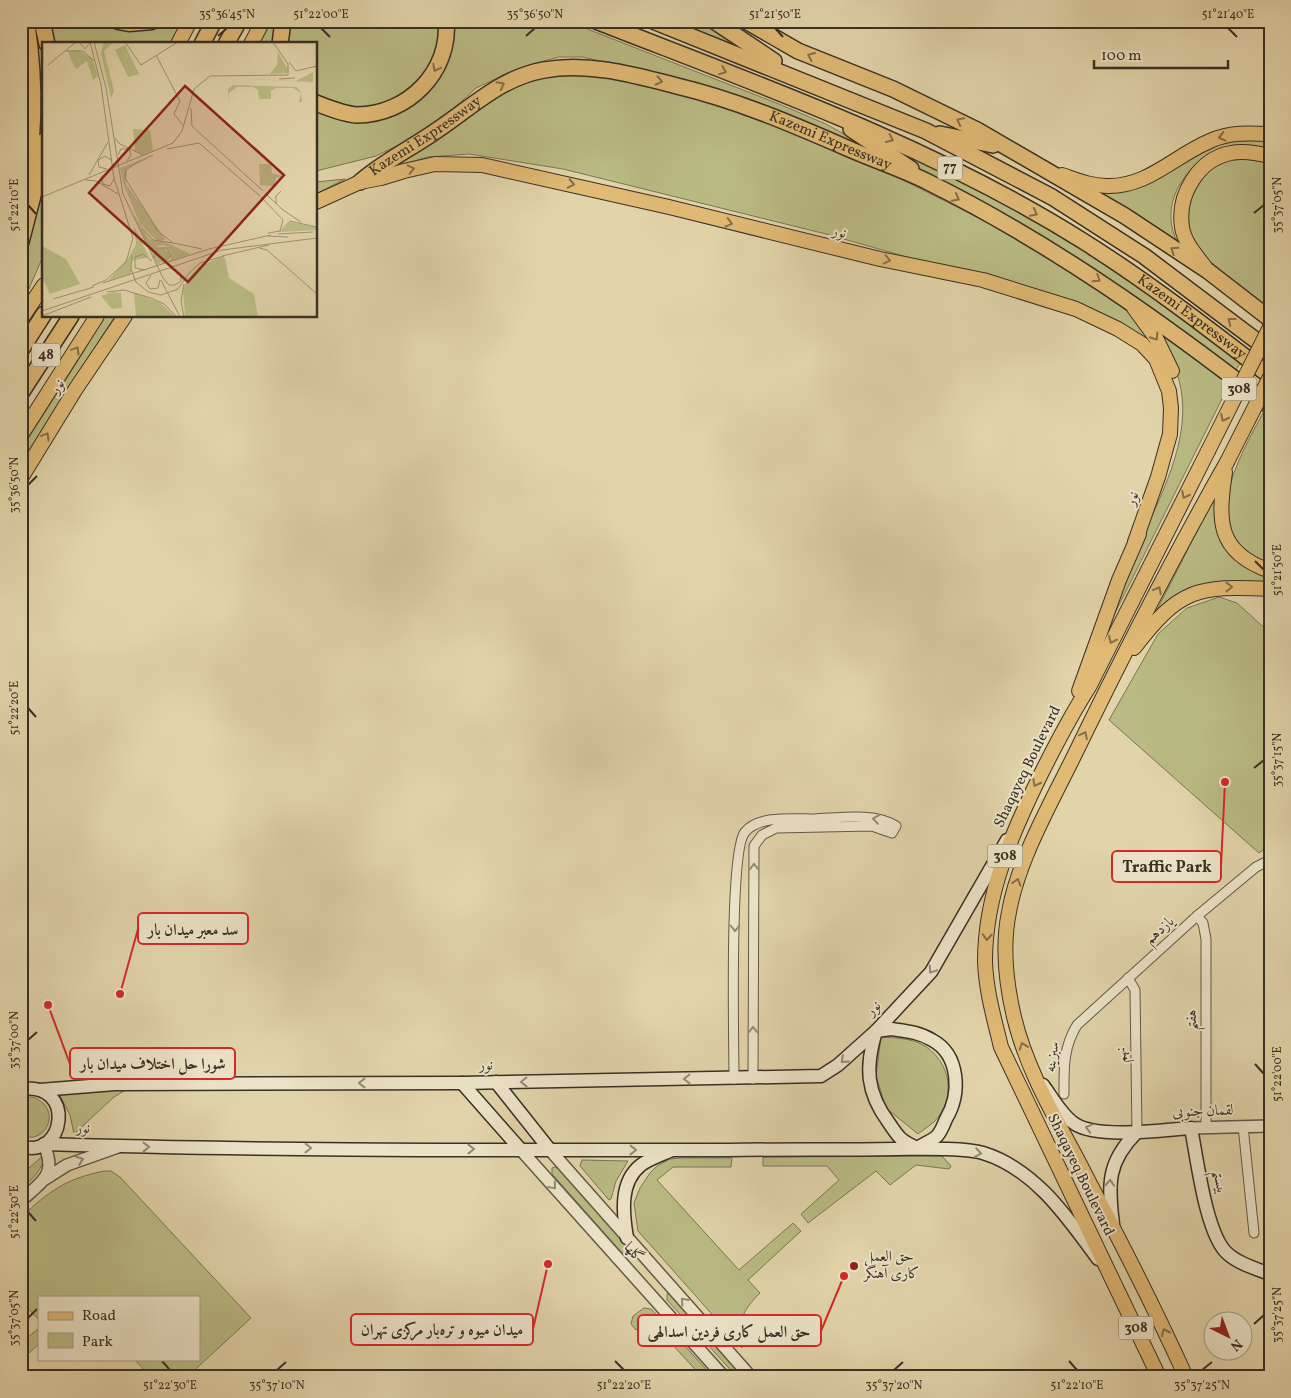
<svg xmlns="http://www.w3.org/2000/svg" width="1291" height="1398" viewBox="0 0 1291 1398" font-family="Vollkorn,Amiri,serif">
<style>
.green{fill:#babb84;stroke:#7a7654}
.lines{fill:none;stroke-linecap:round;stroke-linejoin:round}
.minor-casing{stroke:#635946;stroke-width:11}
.tertiary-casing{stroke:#635946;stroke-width:14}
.secondary-casing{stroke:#393024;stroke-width:15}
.primary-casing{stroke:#393024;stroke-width:16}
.trunk-casing{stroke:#393024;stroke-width:18}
.motorway-casing{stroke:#393024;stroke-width:19}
.minor{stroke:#ece3c8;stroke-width:9}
.tertiary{stroke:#ece3c8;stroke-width:11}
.secondary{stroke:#ece3c8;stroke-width:12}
.primary{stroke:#e1ba75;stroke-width:14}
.trunk{stroke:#e1ba75;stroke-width:15}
.motorway{stroke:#e1ba75;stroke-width:16}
.primary-bridge-casing{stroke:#393024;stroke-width:16;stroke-linecap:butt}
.primary-bridge{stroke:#e1ba75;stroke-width:14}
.oneway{stroke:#856e48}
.oneway2{stroke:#928a76}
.ticks{fill:none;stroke:#393024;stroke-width:2}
.poi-dot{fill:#8f2418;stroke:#ece3c8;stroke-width:2}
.labels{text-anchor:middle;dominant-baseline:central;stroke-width:4;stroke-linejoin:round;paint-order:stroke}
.shield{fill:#ece3c8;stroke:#6f6655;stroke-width:1}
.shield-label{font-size:14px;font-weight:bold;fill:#393024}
.street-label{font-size:15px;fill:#393024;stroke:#ece3c8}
.poi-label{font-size:15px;fill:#393024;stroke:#ece3c8;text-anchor:start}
.inset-road{fill:none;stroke:#9e9274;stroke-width:1}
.view{fill:#8f2418;fill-opacity:0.15;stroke:#8f2418;stroke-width:2.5}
.inset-edge{fill:none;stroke:#393024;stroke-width:2.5}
.leader{fill:none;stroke:#d62828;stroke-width:2}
.callout-dot{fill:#d62828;stroke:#ece3c8;stroke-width:2}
.callout{fill:#ece3c8;stroke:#d62828;stroke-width:2}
.callout-label{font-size:16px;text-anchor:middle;font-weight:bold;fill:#393024}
.neatline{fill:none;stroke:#393024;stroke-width:2}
.ticks-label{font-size:12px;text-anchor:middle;fill:#393024}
</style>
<rect width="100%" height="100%" fill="#e2d4aa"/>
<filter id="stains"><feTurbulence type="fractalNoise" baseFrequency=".004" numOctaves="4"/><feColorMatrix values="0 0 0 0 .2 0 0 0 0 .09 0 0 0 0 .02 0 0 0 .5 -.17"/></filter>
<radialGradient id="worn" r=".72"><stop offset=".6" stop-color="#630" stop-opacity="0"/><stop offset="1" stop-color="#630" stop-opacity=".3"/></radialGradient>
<g class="green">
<path d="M32,21H39L44,44V254L21,307V218L26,203Z"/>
<path d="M48,21H105L111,24L157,25L170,21H188L175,44H55Z"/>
<path d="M266,21H277L272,44H256Z"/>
<path d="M287,21H441L442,23L433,63L409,93L372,109H352L316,97V44H284Z"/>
<path d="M450,21H567L779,104L826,124L878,153L713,88L678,78L582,57H559L532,64L504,75L476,88L452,110L409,140L376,156L316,171V108L348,118L428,90L448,61L452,30Z"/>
<path d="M673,21H705L750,51Z"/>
<path d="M21,22L29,92L21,168Z"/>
<path d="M554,74L599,76L721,103L873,165L1021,239L1130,310L1148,332L1174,424L1146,340L928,263L826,234L563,169L469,154L427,157L375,173L506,88Z"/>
<path d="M867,136C935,168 1002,201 1067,239C1128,275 1185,319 1240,363L1235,372Z"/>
<path d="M1249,139L1270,140V149C1256,149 1236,145 1223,149C1188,161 1160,200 1175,237C1178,243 1183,248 1186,253L1088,188L1143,185L1163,176L1196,154L1227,141Z"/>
<path d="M1233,157H1251L1270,162V304L1267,308L1201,257L1186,228V208L1195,186L1210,169Z"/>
<path d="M345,179L316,194V182Z"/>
<path d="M1141,314L1230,383L1100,643C1112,613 1123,583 1135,554C1157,501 1195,439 1179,380C1172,355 1156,335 1141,314Z"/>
<path d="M115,316L21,463V450L84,351L103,317Z"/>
<path d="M1264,411L1270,415V564C1190,539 1239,458 1264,411Z"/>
<path d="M1218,490L1234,558L1258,573L1270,577V584L1223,582L1151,622Z"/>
<path d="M1219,597L1237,603L1270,633V845L1259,853L1109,720L1158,634L1187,608Z"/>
<path d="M881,1037C895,1038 911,1038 923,1045C951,1061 957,1098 934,1122C929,1126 923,1130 918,1134L886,1108L876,1076Z"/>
<path d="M129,1088L114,1097L74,1134L70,1115L59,1094Z"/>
<path d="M32,1097C62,1106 49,1145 21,1136V1098Z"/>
<path d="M46,1153C43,1169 33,1178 21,1190V1175Z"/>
<path d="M942,1156L951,1166L949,1169L916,1165L890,1185L876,1171L808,1223L801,1214L839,1180L827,1166H763V1157Z"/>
<path d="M681,1158H732L731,1167H673L657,1180L739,1270L793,1223L801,1231L748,1280L760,1293C743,1310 735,1324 742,1348L638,1231L634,1203L640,1188L650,1173L657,1166L670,1159Z"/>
<path d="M582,1160L628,1161L616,1181L611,1199L609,1200L580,1166Z"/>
<path d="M555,1167L559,1169L632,1250L630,1255H624L552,1174V1168Z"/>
<path d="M104,1171H111L120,1177L251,1318L187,1377H151L134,1359H199V1297H39V1320L21,1301V1217C50,1191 65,1179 104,1171Z"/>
<path d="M667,1294H672L744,1377H737L667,1300Z"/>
<path d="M644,1308L651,1309L657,1315L713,1377H702L670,1342L665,1344L647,1322L636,1330L631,1324L633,1316Z"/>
<path d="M39,1328V1344L21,1360V1343Z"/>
</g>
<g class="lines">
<defs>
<g id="minor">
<path d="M1197,916L1203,923L1206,939V1127"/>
<path d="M1128,978L1135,990L1137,1132"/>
<path d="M734,1079C734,1043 729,850 745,832C759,815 794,819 814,819C840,818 874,812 896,826L892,833L872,826L776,828L762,835L754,846L753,1079"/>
<path d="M1064,1094C1064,1068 1063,1048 1077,1025L1197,916L1256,867L1266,862L1270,865"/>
<path d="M1243,1126L1254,1233"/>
</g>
<g id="tertiary">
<path d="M1191,1128L1270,1126"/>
<path d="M521,1150L724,1377"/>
<path d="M550,1150L751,1377"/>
<path d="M45,1179L67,1165L118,1147"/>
<path d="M21,1201C43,1180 57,1176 44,1144"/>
</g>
<g id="secondary">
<path d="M891,1029C905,1031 919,1032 932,1040C960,1055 961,1094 946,1119C944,1124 941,1132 937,1136C932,1141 923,1144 917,1148C901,1141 899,1138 889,1123C866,1092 865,1067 876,1031Z"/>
<path d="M496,1082L550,1150"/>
<path d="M462,1083L521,1150"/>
<path d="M1043,1085C1052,1097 1062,1116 1075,1124C1098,1139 1163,1130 1191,1128C1197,1158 1206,1236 1228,1254C1239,1264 1257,1269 1270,1274"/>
<path d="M21,1089C77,1081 65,1161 21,1146"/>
<path d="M40,1090L115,1084L462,1083L821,1076L838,1065L876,1031L931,972L1007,840"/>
<path d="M44,1144C272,1151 501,1150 729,1150C784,1149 840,1150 895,1149C916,1149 963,1147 983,1153C1035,1169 1067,1217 1098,1259"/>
<path d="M1113,1224C1108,1184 1107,1162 1137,1132"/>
<path d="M627,1238C623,1214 619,1182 641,1165C649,1159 661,1155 670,1151"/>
</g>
<g id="primary">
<path d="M178,44L190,21"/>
<path d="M251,44L263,21"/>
<path d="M1062,175C1077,180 1091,186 1107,186C1148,187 1174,156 1210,141C1229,132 1249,133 1270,134"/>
<path d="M316,202L360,182L381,178L404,171L435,164L482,165L669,207L880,259L983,280L1076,309L1118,329L1142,344L1156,359L1169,391L1171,408L1170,434L1158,477L1135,542"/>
<path d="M1205,267C1196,255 1184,242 1182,227C1177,194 1199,159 1231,153C1244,150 1258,153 1270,156"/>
<path d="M1134,308L1156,338L1172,371"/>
<path d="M21,319L44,285"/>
<path d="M21,435L97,316"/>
<path d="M1225,472C1218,520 1216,552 1270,571"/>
<path d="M21,478L75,390L125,316"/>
<path d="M1134,648C1179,589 1197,585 1270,589"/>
<path d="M1079,691L1119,580L1139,534"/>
<path d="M1159,1377L1001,1047C994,1018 986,991 985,961C985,894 1012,833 1041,774C1056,744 1071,715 1089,687L1208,451"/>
<path d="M1186,1377C1156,1311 1123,1246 1089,1182C1062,1128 1028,1076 1014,1017C1006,983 1002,946 1009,912C1018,860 1052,801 1075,754C1123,655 1173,557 1227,462"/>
</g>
<g id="trunk">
<path d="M42,21L47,44"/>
<path id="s1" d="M596,21C762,86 932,146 1083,241C1148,282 1209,329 1270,376"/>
<path d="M653,21L926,131L1052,197L1144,256L1270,351"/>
<path d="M714,21L774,61"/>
<path d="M746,21L798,51L893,89L977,130L1125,216L1208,271L1270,319"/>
<path d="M202,44L214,21"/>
<path d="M226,44L239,21"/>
<path d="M280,44L283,21"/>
<path d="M316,103C329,108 343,114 357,115C407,115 451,72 446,21"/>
<path d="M851,129L911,169"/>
<path d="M940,134L993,145"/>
<path id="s2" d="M360,182C383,162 408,150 433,133C470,109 499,78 544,70C589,62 634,75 677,86C736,100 792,124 847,148C874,160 902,169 928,182C1051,243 1162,322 1270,406"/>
<path d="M21,242L36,184L44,141"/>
<path d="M21,350L44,314"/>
<path d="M21,393L71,316"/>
</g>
<g id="motorway">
<path d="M118,21L129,23L152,21"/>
<path d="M21,199C36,140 35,81 26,21"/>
</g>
</defs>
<use href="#minor" class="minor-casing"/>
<use href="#tertiary" class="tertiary-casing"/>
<use href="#secondary" class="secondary-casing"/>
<use href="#primary" class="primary-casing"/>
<use href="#trunk" class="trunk-casing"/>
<use href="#motorway" class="motorway-casing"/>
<use href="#minor" class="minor"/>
<use href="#tertiary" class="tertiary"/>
<use href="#secondary" class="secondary"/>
<use href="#primary" class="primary"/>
<use href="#trunk" class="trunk"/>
<use href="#motorway" class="motorway"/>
<defs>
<g id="primary-bridge">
<path d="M1208,451L1270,327"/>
<path d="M1227,462L1270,377"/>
</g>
</defs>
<use href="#primary-bridge" class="primary-bridge-casing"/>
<use href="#primary-bridge" class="primary-bridge"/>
</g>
<defs><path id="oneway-chevron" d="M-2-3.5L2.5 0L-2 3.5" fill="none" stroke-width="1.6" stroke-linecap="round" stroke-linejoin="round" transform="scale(1.25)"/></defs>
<g class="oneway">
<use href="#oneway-chevron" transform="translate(811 56) rotate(-157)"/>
<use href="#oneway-chevron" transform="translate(436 68) rotate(118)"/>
<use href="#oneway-chevron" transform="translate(723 71) rotate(21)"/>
<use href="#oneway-chevron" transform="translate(659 81) rotate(12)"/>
<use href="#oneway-chevron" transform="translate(501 85) rotate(-28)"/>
<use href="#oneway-chevron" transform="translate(960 121) rotate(-154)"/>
<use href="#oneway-chevron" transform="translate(1222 137) rotate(165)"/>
<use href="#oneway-chevron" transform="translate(890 139) rotate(25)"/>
<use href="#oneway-chevron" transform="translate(411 169) rotate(-13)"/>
<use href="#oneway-chevron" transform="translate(571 184) rotate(13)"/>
<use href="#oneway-chevron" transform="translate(956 198) rotate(28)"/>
<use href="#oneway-chevron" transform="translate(1034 213) rotate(28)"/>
<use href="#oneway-chevron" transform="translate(729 223) rotate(15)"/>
<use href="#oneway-chevron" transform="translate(1174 250) rotate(-146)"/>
<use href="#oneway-chevron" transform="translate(887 260) rotate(13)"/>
<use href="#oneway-chevron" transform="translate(1097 279) rotate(33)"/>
<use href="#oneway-chevron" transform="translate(1231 321) rotate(-143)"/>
<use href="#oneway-chevron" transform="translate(1155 337) rotate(58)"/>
<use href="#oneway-chevron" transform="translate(76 350) rotate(-59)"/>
<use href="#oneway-chevron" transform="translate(1224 418) rotate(117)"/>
<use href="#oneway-chevron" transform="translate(46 436) rotate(-59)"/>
<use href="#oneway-chevron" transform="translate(1185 495) rotate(117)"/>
<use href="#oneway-chevron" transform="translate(1229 587)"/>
<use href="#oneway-chevron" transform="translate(1158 590) rotate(-62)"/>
<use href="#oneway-chevron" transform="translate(1112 640) rotate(116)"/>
<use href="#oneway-chevron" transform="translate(1084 735) rotate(-64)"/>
<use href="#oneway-chevron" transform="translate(1036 783) rotate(117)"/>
<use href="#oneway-chevron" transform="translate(1017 882) rotate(-72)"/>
<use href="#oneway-chevron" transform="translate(987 937) rotate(93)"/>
<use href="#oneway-chevron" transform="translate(1023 1046) rotate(-109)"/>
<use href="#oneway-chevron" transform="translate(1165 1332) rotate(-114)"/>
</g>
<g class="oneway2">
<use href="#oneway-chevron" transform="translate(876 819) rotate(-171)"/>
<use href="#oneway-chevron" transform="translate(754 867) rotate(-90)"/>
<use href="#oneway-chevron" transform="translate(735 928) rotate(90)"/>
<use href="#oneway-chevron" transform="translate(932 970) rotate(124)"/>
<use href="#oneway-chevron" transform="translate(753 1030) rotate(-90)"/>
<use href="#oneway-chevron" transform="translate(844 1060) rotate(138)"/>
<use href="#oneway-chevron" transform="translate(687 1079) rotate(179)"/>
<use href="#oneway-chevron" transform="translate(524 1082) rotate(179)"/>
<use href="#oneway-chevron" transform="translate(362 1083) rotate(180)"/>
<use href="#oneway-chevron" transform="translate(1089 1128) rotate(-165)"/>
<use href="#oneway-chevron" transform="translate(146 1147)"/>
<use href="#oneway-chevron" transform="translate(308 1148)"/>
<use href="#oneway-chevron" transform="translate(471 1149)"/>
<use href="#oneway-chevron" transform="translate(633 1150)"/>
<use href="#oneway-chevron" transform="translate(978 1153) rotate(10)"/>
<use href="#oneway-chevron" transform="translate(80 1160) rotate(-21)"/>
<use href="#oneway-chevron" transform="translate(1110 1183) rotate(-87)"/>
<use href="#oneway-chevron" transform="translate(553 1186) rotate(50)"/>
<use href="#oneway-chevron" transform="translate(684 1301) rotate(-132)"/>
</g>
<path class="ticks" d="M321,28L330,37M775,28L783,37M1228,28L1237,37M218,36L227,28M526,36L535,28M28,205L36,214M1254,213L1264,205M28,485L37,476M1255,561L1264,570M28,708L36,717M1254,768L1264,760M28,1040L37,1032M1255,1064L1264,1074M28,1212L36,1221M28,1318L37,1309M1254,1324L1264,1315M162,1361L170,1370M615,1361L624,1370M1069,1361L1077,1370M277,1370L286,1362M894,1370L903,1362M1202,1370L1212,1362"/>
<circle class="poi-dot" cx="854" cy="1266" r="5"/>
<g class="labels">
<g class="shield">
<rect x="937.5" y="156.5" width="25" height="23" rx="4"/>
<rect x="32" y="343.5" width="28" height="23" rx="4"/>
<rect x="1221.5" y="377.5" width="35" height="23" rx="4"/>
<rect x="987.5" y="844.5" width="35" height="23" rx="4"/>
<rect x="1118.5" y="1316.5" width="35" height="23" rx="4"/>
</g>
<g class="shield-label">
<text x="950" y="168">77</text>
<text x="46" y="355">48</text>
<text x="1239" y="389">308</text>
<text x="1005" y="856">308</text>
<text x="1136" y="1328">308</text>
</g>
<g class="street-label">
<text stroke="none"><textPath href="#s2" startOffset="80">Kazemi Expressway</textPath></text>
<text stroke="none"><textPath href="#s2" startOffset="515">Kazemi Expressway</textPath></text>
<text transform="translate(839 233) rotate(13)">نور</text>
<text stroke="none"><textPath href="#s1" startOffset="668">Kazemi Expressway</textPath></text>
<text transform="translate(58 387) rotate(-57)">نور</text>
<text transform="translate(1133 499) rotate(-71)">نور</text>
<text transform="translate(1028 767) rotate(-64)">Shaqayeq Boulevard</text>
<text transform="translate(1160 931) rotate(-42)">یازدهم</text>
<text transform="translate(874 1009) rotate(-45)">نور</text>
<text transform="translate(1192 1020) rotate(-90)">هفتم</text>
<text transform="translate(1122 1055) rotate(-91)">نهم</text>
<text transform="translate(1053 1057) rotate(-82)">سبزینه</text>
<text transform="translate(486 1066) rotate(-1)">نور</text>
<text transform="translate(1203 1112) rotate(-2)">لقمان جنوبی</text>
<text transform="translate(83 1129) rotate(2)">نور</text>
<text transform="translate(1080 1175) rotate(64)">Shaqayeq Boulevard</text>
<text transform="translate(1219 1182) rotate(78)">بیستم</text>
<text transform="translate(633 1253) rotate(48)">گلها</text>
</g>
<g class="poi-label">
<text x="864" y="1257">حق العمل<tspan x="864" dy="17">کاری آهنگر</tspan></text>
</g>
</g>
<g transform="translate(42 42)">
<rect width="275" height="275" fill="#e2d4aa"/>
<path d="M62,0H72L62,9L65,20L61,18L65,21L72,49L69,56L59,11ZM83,3L97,32L86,35L73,8ZM36,8L50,16L56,34L51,38L45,19L34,27L29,18L26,9ZM236,10L246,28L245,31L228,32L235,23ZM271,30V40L187,36L254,39ZM191,43L254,45L259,50L260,60H257L259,51L251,46H234L229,49V57H217L216,48L211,45H195L187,51V62L186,47ZM91,87L108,88L111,109L101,112L93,109ZM106,115L85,127L84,142L124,198L115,199L98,182L81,141L78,126ZM217,122H229L230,131L241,134L234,136L233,144L241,145L218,143ZM89,168L107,197L128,202L148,212L123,221L129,217V210L125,205L122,203L116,204L112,210L121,205L129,212L127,217L115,223ZM246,180L275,185V188L237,190ZM92,184L107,215L89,219L91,210L89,217V232L66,239L87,215L94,202ZM0,204L24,217L38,242L8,252L0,236ZM179,215L183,216L187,236L212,252L216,275H143L141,247L146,237L158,224ZM71,250L79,251L80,266L70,267L59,254ZM92,251L117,260L134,275H94Z" fill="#babb84"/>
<path class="inset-road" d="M37,0L43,7L48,1M48,0L59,43L72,136L91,196L84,220L64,238L50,244M52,0L64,46L81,152L121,236L127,243H133L139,239V232L128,226M83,0L99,23L136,0M24,9H41L52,19M114,13L138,59L132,72L141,83M247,20L254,29L275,24M6,23L34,0M237,37L253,36M149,66L150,84L221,149M73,96L78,102L101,113M125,107L157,101L218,154M76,113L79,107H87L89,113L85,119M96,120L84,128L83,136L116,189L131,201L160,207M95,121L111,113M65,127L57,125L56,118L63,114L69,118M66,130L59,135L61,142L68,144L72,137M47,133L66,100M44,138L54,139L76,152M223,151L241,168L259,180M0,155L131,101L140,89L152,47L168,34L246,33V22L231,0M219,155L241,178L238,189L226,191M234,162V154L239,149M247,179L275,185M100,186L111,198L131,201M236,192L271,190M226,194L246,195M217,206L225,208L275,252M90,213L89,227L94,240L106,250L119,253L136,247L148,230L158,221L182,214M180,214L227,203M112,216L115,206H125L129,214L120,222M103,228L93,226V215L101,212L110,219M109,233L104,241L108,247L116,246L118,238M119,238L138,275M61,241L167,207L229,193M65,250L82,248L109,256L122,262L135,275M11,257L52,245M0,269L180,208L275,196M0,274L49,255M142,275L139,259L142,242"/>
<path class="view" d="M143,44L242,133L146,240L47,151Z"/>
<rect width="275" height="275" class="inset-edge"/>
</g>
<path class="leader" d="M1225 782L1221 866M120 994L138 929M48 1005L70 1064M548 1264L533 1329M844 1276L821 1331"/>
<g class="callout-dot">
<circle cx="1225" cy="782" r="5"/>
<circle cx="120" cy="994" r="5"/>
<circle cx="48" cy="1005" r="5"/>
<circle cx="548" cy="1264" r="5"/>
<circle cx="844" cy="1276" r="5"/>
</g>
<g class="callout">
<rect x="1112" y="851" width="109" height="31" rx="5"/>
<rect x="138" y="913" width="110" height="31" rx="5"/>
<rect x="70" y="1048" width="165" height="31" rx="5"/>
<rect x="351" y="1314" width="182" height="31" rx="5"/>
<rect x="638" y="1315" width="183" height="31" rx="5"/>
</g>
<g class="callout-label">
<text x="1167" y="872">Traffic Park</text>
<text x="193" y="935">سد معبر میدان بار</text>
<text x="153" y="1069">شورا حل اختلاف میدان بار</text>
<text x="442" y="1335">میدان میوه و تره‌بار مرکزی تهران</text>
<text x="729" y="1337">حق العمل کاری فردین اسدالهی</text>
</g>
<rect width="1291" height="1398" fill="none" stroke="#e2d4aa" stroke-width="55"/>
<rect x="38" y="1296" width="162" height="65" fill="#ece3c8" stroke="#a49b86"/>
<rect x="48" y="1312" width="25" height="8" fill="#e1ba75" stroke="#a49b86"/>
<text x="82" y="1320" font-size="15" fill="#393024">Road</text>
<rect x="48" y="1333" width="25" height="15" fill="#babb84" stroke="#a49b86"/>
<text x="82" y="1346" font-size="15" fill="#393024">Park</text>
<g transform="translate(1228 1336) rotate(138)"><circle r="24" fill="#ece3c8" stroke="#a49b86"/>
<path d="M0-4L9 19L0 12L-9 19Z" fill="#8f2418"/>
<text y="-8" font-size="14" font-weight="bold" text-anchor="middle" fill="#393024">N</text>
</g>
<path d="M1094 60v8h134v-8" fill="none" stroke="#393024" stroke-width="2.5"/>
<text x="1101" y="60" font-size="15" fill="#393024" stroke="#ece3c8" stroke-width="4" paint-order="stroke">100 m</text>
<rect x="28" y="28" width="1236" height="1342" class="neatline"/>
<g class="ticks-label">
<text x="227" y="18">35°36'45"N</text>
<text x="321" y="18">51°22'00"E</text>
<text x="535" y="18">35°36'50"N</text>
<text x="775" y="18">51°21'50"E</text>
<text x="1228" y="18">51°21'40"E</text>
<text transform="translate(14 205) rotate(-90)" y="4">51°22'10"E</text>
<text transform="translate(1277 205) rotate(-90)" y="4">35°37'05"N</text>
<text transform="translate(14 485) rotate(-90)" y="4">35°36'50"N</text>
<text transform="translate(1277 570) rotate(-90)" y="4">51°21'50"E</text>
<text transform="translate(14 708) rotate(-90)" y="4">51°22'20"E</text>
<text transform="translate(1277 760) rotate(-90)" y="4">35°37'15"N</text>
<text transform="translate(14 1040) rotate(-90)" y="4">35°37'00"N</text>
<text transform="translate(1277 1074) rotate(-90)" y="4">51°22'00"E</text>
<text transform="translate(14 1212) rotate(-90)" y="4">51°22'30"E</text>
<text transform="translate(1277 1315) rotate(-90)" y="4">35°37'25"N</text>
<text transform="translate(14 1318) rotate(-90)" y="4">35°37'05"N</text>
<text x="170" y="1389">51°22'30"E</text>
<text x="277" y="1389">35°37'10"N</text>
<text x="624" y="1389">51°22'20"E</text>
<text x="894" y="1389">35°37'20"N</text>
<text x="1077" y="1389">51°22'10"E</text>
<text x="1202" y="1389">35°37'25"N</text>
</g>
<rect width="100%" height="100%" filter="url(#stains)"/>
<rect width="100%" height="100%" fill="url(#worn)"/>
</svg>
